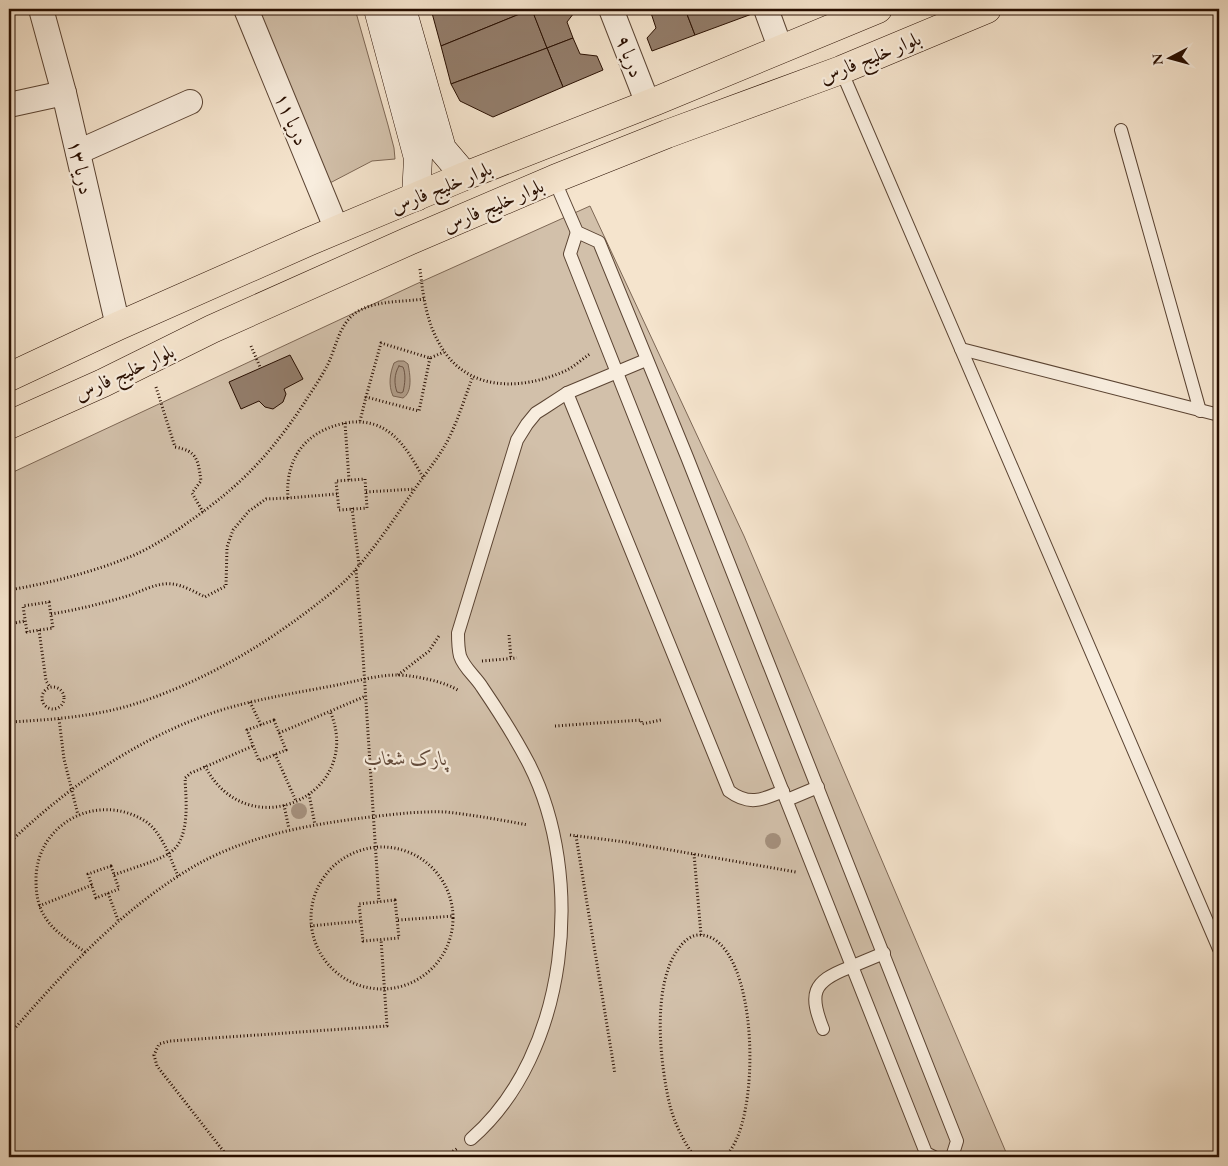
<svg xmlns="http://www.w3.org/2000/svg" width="1228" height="1166" viewBox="0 0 1228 1166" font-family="'EB Garamond',Amiri,serif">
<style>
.green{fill:#d2c0aa;stroke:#7d6755}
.water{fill:#af9b87;stroke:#796351}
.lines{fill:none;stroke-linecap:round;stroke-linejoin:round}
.shore{stroke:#6c5444;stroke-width:1}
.building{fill:#937d6b;stroke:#280e00}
.lane-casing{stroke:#5b4433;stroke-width:14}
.street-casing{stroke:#5b4433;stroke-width:26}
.secondary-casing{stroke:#280e00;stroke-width:29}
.primary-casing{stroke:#280e00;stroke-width:29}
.path{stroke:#280e00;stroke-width:3;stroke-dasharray:1 2.5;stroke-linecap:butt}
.lane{stroke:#f8edde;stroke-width:12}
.street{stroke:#f8edde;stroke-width:24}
.secondary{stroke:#f8edde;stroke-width:28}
.primary{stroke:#f5e4cd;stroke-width:28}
.tree{fill:#a5907d}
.labels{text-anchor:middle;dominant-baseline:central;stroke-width:4.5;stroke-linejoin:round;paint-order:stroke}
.street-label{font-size:20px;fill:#280e00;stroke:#f8edde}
.park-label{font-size:20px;font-style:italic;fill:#644c3c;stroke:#f8edde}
</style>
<rect width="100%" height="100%" fill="#f5e4cd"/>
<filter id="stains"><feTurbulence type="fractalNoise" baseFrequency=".004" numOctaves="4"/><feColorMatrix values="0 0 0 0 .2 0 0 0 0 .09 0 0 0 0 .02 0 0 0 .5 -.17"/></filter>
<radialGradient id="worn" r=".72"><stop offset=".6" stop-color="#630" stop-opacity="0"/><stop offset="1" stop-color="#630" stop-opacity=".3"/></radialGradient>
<g class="green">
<path d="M259,9H355L388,125L394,148L395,159L372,161L328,184Z"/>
<path d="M590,206L744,536L1008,1157H9V474L414,285Z"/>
</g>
<path class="water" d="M398,361H404L408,364C410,374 413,392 403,398L393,396C388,385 390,373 394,363Z"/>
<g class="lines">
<path class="shore" d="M399,366L403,367C406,374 405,384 403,392L401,393L397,392C394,384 394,374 399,366Z"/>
</g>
<g class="building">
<path d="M441,9H532L441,46L432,13Z"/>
<path d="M532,9H548L534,15Z"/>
<path d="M532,9L547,48L451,84L441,46Z"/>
<path d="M548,9H577L567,22L573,38L547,48L534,15Z"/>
<path d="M652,9H685L695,35L652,51L647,38L656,28L650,10Z"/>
<path d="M685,9H759L760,11L695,35Z"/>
<path d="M573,38L580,54L597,56L603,70L563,87L547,48Z"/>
<path d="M547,48L563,87L493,117L460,101L451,84Z"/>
<path d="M290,355L303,379L284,389L286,394L283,402L273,409L265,407L259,401L241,409L229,382Z"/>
</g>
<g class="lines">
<defs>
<g id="lane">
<path d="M841,70L1219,949"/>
<path d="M1121,130L1200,411"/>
<path d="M554,179L577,232L599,242L687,457L957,1141L952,1157"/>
<path d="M577,232L570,254L926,1153L934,1157"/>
<path d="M961,349L1219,415"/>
<path d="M567,393L729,791C749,806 762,800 783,791"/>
<path d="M787,800L818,787"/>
<path d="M823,1029C809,994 812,982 848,968C860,963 872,958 884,953"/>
<path d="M471,1139C569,1054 586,876 529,764C515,737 499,712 482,687C475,676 464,668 460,656C458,648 458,641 458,633L517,440L527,424L536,413L544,408L567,393L646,360"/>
</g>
<g id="street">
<path d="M41,9L64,93L118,326"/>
<path d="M246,9L337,230"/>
<path d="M611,9L648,104"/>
<path d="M766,9L781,50"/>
<path d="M9,105L64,93"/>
<path d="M78,152L190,102"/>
</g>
<g id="secondary">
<path d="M378,9L418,158L416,197"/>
<path d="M402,9L442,149L465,176"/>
</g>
<g id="primary">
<path d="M9,377L118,326L308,242L465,176L656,101L878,9"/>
<path d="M9,425L103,383L212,329L409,241L554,179L667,134L841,70L987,9"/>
</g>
</defs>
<use href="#lane" class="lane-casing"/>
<use href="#street" class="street-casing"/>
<use href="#secondary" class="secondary-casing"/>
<use href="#primary" class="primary-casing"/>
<g class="path">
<path d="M420,269C423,295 426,320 439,343C465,392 520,391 565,371C574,367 582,359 590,354"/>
<path d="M251,346L260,367"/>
<path d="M430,358L419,411L366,397L381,343L430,358L444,352"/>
<path d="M156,387L175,447C197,451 198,459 201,481L192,493L203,512"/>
<path d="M360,421L366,397"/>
<path d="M345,423L349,480"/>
<path d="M365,479L367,508L339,510L336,481Z"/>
<path d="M366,492L415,489"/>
<path d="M337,494L288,498C285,460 304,433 341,424C353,421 364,421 376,425C400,434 412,458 424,479"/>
<path d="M352,508L359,565"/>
<path d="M356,570L363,656L379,902"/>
<path d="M9,590C51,583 93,572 132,556C153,547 172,534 190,521C240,486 269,456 303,405C311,392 321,378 328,364C336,347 339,326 354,314C372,300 403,302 424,299"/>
<path d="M49,602L53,628L27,632L23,606Z"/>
<path d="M51,614C76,610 100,604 124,597C139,593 156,582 172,584C183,585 195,592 205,597L226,586L227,547L233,530L249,511L266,499L288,498"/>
<path d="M9,624L25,621"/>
<path d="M39,630L46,681L50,687"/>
<path d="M509,635L511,659"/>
<path d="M482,661L517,658"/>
<path d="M398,675L429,651L439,636"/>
<circle cx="53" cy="698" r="11"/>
<path d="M250,702L261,725"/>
<path d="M59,719L64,759L78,815"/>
<path d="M274,720L286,750L259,761L247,730Z"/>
<path d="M9,722C48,720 90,717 128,706C197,685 261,648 317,604C330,594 346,582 356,569C377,545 394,519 412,493C424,475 438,459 448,440C458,420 465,397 473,376"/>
<path d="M555,726L641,720L642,724L661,720"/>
<path d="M279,733L366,696"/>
<path d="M275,754L296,801"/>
<path d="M205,766C247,849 366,795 330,711"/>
<path d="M309,794L315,825"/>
<path d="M284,805L289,829"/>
<path d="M570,835L625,842L796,872"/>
<path d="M576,836L615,1074"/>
<path d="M9,843C69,786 136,739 215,712C255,699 296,693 337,685C357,681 378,675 397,675C413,675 447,682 459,691"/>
<circle cx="382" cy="918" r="71"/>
<path d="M694,854L701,935"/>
<path d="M111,866L119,889L96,898L88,874Z"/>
<path d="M114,875C132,868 152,863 168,854C191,841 186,801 185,778L191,773L253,746"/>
<path d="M108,893L118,920"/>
<path d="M395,900L399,938L363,941L359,904Z"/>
<path d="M39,906L92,885"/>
<path d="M398,920L453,916"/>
<path d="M310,926L361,921"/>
<path d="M85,952C71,942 54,932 45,917C38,906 36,894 36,881C35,824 97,791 145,821C162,832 170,858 178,876"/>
<path d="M9,1035C61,975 115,916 183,873C239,837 305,825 370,817C396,814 421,811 446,812C474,815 501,820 528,825"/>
<path d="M228,1157L157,1066L154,1055L159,1044L170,1041L387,1026L381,939"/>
<path d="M444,1157L458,1148"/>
<path d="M695,1157C684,1143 675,1124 670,1106C660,1064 651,985 679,948C684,941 692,934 701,935C760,939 763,1127 724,1157"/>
</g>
<use href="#lane" class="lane"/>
<use href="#street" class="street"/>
<use href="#secondary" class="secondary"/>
<use href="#primary" class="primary"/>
</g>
<g class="tree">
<circle cx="299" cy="811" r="8"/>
<circle cx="773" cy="841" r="8"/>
</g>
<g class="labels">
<g class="street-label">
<text transform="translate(630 56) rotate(69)">دریا ۹</text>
<text transform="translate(870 57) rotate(-22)">بلوار خلیج ‌فارس</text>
<text transform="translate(292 119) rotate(67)">دریا ۱۱</text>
<text transform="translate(81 167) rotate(77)">دریا ۱۳</text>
<text transform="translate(441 187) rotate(-22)">بلوار خلیج‌ فارس</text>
<text transform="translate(493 205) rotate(-23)">بلوار خلیج ‌فارس</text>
<text transform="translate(124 372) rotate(-25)">بلوار خلیج ‌فارس</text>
</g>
<g class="park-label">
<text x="406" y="758">پارک شغاب</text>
</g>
</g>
<rect width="1228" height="1166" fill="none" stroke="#f5e4cd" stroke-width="30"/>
<rect x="10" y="10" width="1208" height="1146" fill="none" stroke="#280e00" stroke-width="2.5"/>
<rect x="15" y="15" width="1198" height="1136" fill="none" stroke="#280e00"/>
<g transform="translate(1170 58) rotate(264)" stroke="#f8edde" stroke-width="4" paint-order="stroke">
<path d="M0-4L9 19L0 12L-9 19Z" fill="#280e00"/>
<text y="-8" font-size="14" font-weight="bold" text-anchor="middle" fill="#280e00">N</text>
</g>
<rect width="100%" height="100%" filter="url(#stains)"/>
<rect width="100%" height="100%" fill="url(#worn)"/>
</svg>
